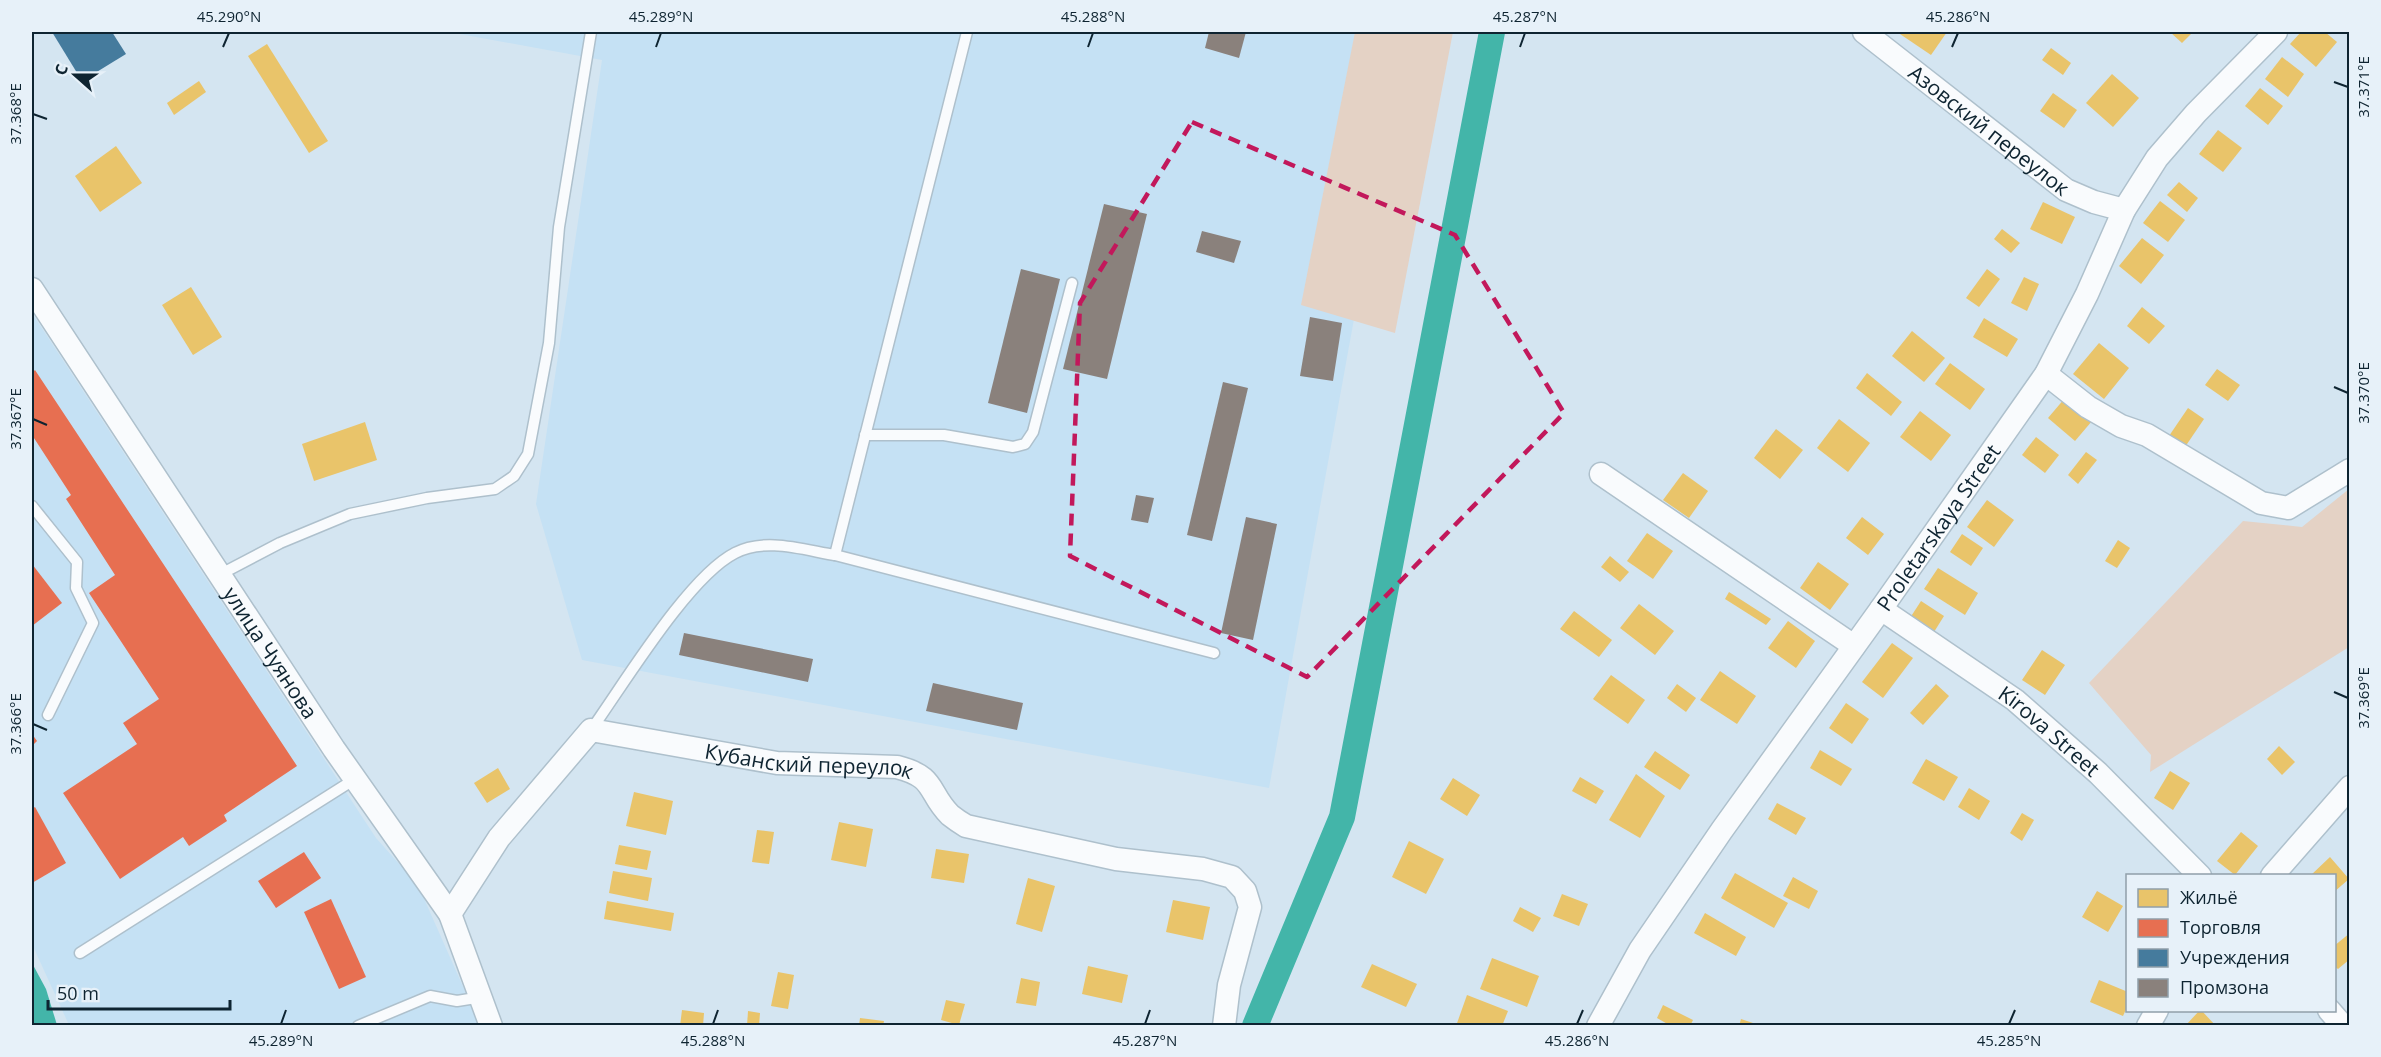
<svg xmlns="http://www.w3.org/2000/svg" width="2381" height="1057" viewBox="0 0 2381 1057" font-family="'Open Sans',sans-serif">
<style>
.built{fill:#c5e1f4}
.green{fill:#e4d2c5}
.water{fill:#43b5a9}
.homes{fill:#e9c46a}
.shops{fill:#e76f51}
.public{fill:#457b9d}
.industry{fill:#8a817c}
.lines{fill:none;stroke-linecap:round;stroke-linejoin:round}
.canal{stroke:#43b5a9;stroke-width:26}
.service-casing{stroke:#aec0cc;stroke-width:13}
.minor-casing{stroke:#aec0cc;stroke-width:25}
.service{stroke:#f9fbfd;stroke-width:10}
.minor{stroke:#f9fbfd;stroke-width:22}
.marked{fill:none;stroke:#c2185b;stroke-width:4.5;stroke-dasharray:12 8;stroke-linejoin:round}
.ticks{fill:none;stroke:#0e2431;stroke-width:2}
.labels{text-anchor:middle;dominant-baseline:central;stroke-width:6;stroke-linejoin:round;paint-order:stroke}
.street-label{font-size:21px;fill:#0e2431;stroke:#e7f1f9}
.neatline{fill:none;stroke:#0e2431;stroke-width:2}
.ticks-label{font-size:15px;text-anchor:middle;fill:#0e2431}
</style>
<rect width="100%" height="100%" fill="#d4e5f1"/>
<g class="built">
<path d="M449,32H1406L1269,788L582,660L536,504L602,60Z"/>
<path d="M32,313L376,838L418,885L480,1025H69L32,944Z"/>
</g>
<g class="green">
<path d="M1355,32H1453L1395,333L1301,305Z"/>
<path d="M2349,489V647L2150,772L2151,755L2089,683L2243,521L2302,527Z"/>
</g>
<path class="water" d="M32,963L46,989L57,1025H32Z"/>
<g class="homes">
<path d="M1897,32H1947L1931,55Z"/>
<path d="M2170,32H2193L2182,43Z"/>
<path d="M2301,32H2325L2337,42L2316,67L2290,44Z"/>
<path d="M267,44L328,141L309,153L248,56Z"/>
<path d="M2051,48L2071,63L2063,75L2042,60Z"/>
<path d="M2282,57L2304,74L2288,97L2265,79Z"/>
<path d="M2112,74L2139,98L2113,127L2086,103Z"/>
<path d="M199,81L206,92L174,115L167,103Z"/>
<path d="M2260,88L2283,106L2268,125L2245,106Z"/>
<path d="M2053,93L2077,110L2064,128L2040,111Z"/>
<path d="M2218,130L2242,148L2223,172L2199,154Z"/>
<path d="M116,146L142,183L100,212L75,176Z"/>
<path d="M2179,182L2198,198L2187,212L2167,195Z"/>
<path d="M2160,201L2185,220L2168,242L2143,223Z"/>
<path d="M2043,202L2075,217L2062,244L2030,229Z"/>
<path d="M2002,229L2020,243L2011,253L1994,239Z"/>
<path d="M2142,238L2164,255L2141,284L2119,266Z"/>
<path d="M1987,269L2000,279L1979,307L1966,298Z"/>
<path d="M2024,277L2039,284L2027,311L2011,303Z"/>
<path d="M191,287L222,337L193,355L162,305Z"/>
<path d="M2142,307L2165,326L2149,344L2127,326Z"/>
<path d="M1984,318L2018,339L2007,357L1973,337Z"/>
<path d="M1912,331L1945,358L1924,382L1892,356Z"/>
<path d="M2099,343L2129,368L2104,399L2073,374Z"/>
<path d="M1950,363L1985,389L1970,410L1935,384Z"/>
<path d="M2217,369L2240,385L2228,401L2205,385Z"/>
<path d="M1867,373L1902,402L1891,416L1856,388Z"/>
<path d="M2065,398L2092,421L2075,441L2048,418Z"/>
<path d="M2188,408L2204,419L2185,447L2169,436Z"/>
<path d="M1920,411L1951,435L1931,461L1900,437Z"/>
<path d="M1839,419L1870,443L1848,472L1817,448Z"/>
<path d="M365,422L377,460L314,481L302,444Z"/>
<path d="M1776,429L1803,450L1780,479L1754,458Z"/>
<path d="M2036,437L2059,455L2045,473L2022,455Z"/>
<path d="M2086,452L2097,460L2078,484L2068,475Z"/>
<path d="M1683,473L1708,491L1689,518L1663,500Z"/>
<path d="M1987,500L2014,520L1994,547L1967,527Z"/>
<path d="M1862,517L1884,534L1868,555L1846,538Z"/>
<path d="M1647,533L1673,551L1653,579L1627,561Z"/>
<path d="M1962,534L1983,548L1971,566L1950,552Z"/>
<path d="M2118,540L2130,548L2117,568L2105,561Z"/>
<path d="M1610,556L1629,572L1620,582L1601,567Z"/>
<path d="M1818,562L1849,584L1830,610L1800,588Z"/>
<path d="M1938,568L1978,593L1965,615L1924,589Z"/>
<path d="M1729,592L1771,619L1766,625L1725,599Z"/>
<path d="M1921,601L1944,616L1934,632L1910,618Z"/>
<path d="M1639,604L1674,631L1655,655L1620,628Z"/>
<path d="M1574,611L1612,640L1599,657L1560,629Z"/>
<path d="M1788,621L1815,641L1796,668L1768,648Z"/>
<path d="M1892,643L1913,658L1883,698L1862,682Z"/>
<path d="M2042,650L2065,665L2045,695L2022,680Z"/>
<path d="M1720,671L1756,696L1737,724L1700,700Z"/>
<path d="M1611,675L1645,700L1628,724L1593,699Z"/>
<path d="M1677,684L1696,698L1686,712L1667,698Z"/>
<path d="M1936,684L1949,696L1923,725L1910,713Z"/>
<path d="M1846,703L1869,719L1852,744L1829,728Z"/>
<path d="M2279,746L2295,762L2282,775L2267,759Z"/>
<path d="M1820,750L1852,769L1841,786L1810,768Z"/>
<path d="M1655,751L1690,775L1680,790L1644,767Z"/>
<path d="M1926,759L1958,777L1944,801L1912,783Z"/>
<path d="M498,768L510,789L487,803L474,783Z"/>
<path d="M2170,771L2190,783L2173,810L2154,798Z"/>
<path d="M1636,774L1665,796L1640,838L1609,820Z"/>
<path d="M1580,777L1604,791L1596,804L1572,791Z"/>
<path d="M1453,778L1480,795L1467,816L1440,799Z"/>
<path d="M1969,788L1990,801L1979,820L1958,807Z"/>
<path d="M634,792L673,801L666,835L626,826Z"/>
<path d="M1777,803L1806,818L1796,835L1768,819Z"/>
<path d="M2022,813L2034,820L2022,841L2010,833Z"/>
<path d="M839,822L873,829L866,867L831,860Z"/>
<path d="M757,830L774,832L769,864L752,862Z"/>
<path d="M2241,832L2258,846L2235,875L2217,861Z"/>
<path d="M1409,841L1444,859L1426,894L1392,877Z"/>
<path d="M619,845L651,851L647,870L615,864Z"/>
<path d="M936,849L969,854L964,883L931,878Z"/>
<path d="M2330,857L2349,879L2334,892V876H2310Z"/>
<path d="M613,871L652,878L648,901L609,893Z"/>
<path d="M1735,873L1788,903L1774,928L1721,898Z"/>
<path d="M1793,877L1818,891L1809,909L1783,896Z"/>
<path d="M1028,878L1055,886L1042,932L1016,924Z"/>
<path d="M2097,891L2123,906L2108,932L2082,917Z"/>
<path d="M1562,894L1588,904L1579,926L1553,916Z"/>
<path d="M1173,900L1210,907L1203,940L1166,932Z"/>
<path d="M607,901L674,913L671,931L604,919Z"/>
<path d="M1520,907L1541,918L1533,932L1513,921Z"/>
<path d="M1705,913L1746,937L1736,956L1694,933Z"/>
<path d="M2350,933V959L2338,969L2334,966V946Z"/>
<path d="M1492,958L1539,976L1527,1007L1480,989Z"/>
<path d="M1372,964L1417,984L1406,1007L1361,987Z"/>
<path d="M1088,966L1128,975L1122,1003L1082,994Z"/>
<path d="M778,972L794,975L788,1009L771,1006Z"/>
<path d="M1021,978L1040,982L1036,1006L1016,1003Z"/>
<path d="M2099,980L2128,992V1005L2123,1016L2090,1002Z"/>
<path d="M1467,995L1508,1011L1502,1026H1456Z"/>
<path d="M946,1000L965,1004L959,1025L941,1020Z"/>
<path d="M1663,1005L1693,1020L1690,1026H1671L1657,1018Z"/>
<path d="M682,1010L704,1013L703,1026H680Z"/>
<path d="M2201,1010L2216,1026H2185L2200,1010Z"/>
<path d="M748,1011L760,1013L759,1026H747Z"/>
<path d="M860,1018L884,1021L883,1026H859Z"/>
<path d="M1741,1019L1753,1023L1752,1026H1739Z"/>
</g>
<g class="shops">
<path d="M35,370L297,766L224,815L227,821L189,846L183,837L120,879L63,793L137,744L123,723L159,699L89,593L115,575L66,499L71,495L32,435V373Z"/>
<path d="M32,564L62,603L32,626Z"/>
<path d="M32,734L37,741L32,746Z"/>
<path d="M35,807L66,863L32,883V809Z"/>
<path d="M304,852L321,878L276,908L258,881Z"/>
<path d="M331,899L366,977L339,989L304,912Z"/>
</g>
<path class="public" d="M52,32H112L126,54L82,81Z"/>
<g class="industry">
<path d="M1209,32H1246L1239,58L1205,48Z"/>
<path d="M1104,204L1147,214L1107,379L1063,369Z"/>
<path d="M1202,231L1241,241L1234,263L1196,252Z"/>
<path d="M1021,269L1060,279L1027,413L988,403Z"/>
<path d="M1310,317L1342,323L1333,381L1300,376Z"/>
<path d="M1223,382L1248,388L1212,541L1187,535Z"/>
<path d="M1136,495L1154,498L1148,523L1131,520Z"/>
<path d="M1246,517L1277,524L1253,640L1221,633Z"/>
<path d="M684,633L813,659L808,682L679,655Z"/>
<path d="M933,683L1023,703L1017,730L926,711Z"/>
</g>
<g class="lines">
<path class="canal" d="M1255,1026L1342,817L1492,32"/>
<defs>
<g id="service">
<path d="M865,435H944L1013,447L1025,444L1033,432L1072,283"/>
<path d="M32,506L77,562L76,588L93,623L48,715"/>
<path d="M835,555L967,32"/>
<path d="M219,575L280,543L350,514L427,498L495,489L514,476L528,454L549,343L559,227L591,32"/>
<path d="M591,730C624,684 688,577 735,553C765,537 804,550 835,555L1214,653"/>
<path d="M80,953L355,779"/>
<path d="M358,1026L430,996L457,1001L482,997"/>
</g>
<g id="minor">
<path id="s1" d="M1864,32L2066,190L2094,202L2124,210"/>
<path id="s2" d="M32,289L334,749L450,914L491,1026"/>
<path d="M2046,374L2088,407L2121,426L2147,435L2261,503L2288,508L2350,470"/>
<path d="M1601,474L1854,646"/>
<path id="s3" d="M1881,609L2015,700L2098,773L2200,876"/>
<path d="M2272,876L2350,787"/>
<path id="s4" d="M450,914L499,838L591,730L777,763L897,767C937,777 927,792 950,815C955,819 961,823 966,826L1116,859L1203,869L1232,877L1245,891L1250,907L1229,985L1224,1026"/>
<path d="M2329,1010L2343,1026"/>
<path id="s5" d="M1598,1026L1640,950L1722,830L1881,609L2046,374L2087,294L2124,210L2157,158L2196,113L2276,32"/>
<path d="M2148,1026L2157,1010"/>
</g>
</defs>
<use href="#service" class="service-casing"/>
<use href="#minor" class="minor-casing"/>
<use href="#service" class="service"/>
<use href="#minor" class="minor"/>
</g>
<path class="marked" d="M1192,122L1455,235L1564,413L1307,677L1070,556L1080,303Z"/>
<path class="ticks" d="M223,47L229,33M656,47L661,33M1088,47L1093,33M1520,47L1525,33M1952,47L1958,33M2334,82L2348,87M33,114L47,119M2334,387L2348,393M33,419L47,425M2334,692L2348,698M33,724L47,730M281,1024L286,1010M713,1024L718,1010M1145,1024L1150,1010M1577,1024L1583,1010M2009,1024L2015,1010"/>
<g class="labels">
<g class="street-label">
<text stroke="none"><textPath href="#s1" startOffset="159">Азовский переулок</textPath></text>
<text stroke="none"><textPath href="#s5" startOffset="604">Proletarskaya Street</textPath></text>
<text stroke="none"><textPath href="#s2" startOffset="435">улица Чуянова</textPath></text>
<text stroke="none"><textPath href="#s3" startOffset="208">Kirova Street</textPath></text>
<text stroke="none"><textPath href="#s4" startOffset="453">Кубанский переулок</textPath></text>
</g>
</g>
<rect width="2381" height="1057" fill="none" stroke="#e7f1f9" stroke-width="66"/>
<rect x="2126" y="874" width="210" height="138" fill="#e7f1f9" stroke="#909fa9" stroke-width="1.5"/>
<rect x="2138" y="889" width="30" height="18" fill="#e9c46a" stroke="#909fa9" stroke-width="1.5"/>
<text x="2180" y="904" font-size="18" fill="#0e2431">Жильё</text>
<rect x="2138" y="919" width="30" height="18" fill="#e76f51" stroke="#909fa9" stroke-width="1.5"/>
<text x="2180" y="934" font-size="18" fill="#0e2431">Торговля</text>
<rect x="2138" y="949" width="30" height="18" fill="#457b9d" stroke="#909fa9" stroke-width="1.5"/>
<text x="2180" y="964" font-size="18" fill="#0e2431">Учреждения</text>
<rect x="2138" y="979" width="30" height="18" fill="#8a817c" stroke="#909fa9" stroke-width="1.5"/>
<text x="2180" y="994" font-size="18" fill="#0e2431">Промзона</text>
<g transform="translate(75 75) rotate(291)" stroke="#e7f1f9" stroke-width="4.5" paint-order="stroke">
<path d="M0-4.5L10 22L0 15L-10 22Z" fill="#0e2431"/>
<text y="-9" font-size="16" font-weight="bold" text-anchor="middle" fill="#0e2431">С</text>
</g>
<path d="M48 1000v9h182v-9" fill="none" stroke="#0e2431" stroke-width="3"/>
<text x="57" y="1000" font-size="18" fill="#0e2431" stroke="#e7f1f9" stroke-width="4.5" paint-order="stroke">50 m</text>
<rect x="33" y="33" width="2315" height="991" class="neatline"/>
<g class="ticks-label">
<text x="229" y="22">45.290°N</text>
<text x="661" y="22">45.289°N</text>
<text x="1093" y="22">45.288°N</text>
<text x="1525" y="22">45.287°N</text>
<text x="1958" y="22">45.286°N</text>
<text transform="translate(2364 87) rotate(-90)" y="5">37.371°E</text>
<text transform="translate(16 114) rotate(-90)" y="5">37.368°E</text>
<text transform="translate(2364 393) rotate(-90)" y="5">37.370°E</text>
<text transform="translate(16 419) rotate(-90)" y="5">37.367°E</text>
<text transform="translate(2364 698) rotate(-90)" y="5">37.369°E</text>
<text transform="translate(16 724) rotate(-90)" y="5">37.366°E</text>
<text x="281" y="1046">45.289°N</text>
<text x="713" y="1046">45.288°N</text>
<text x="1145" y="1046">45.287°N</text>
<text x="1577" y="1046">45.286°N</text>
<text x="2009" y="1046">45.285°N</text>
</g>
</svg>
